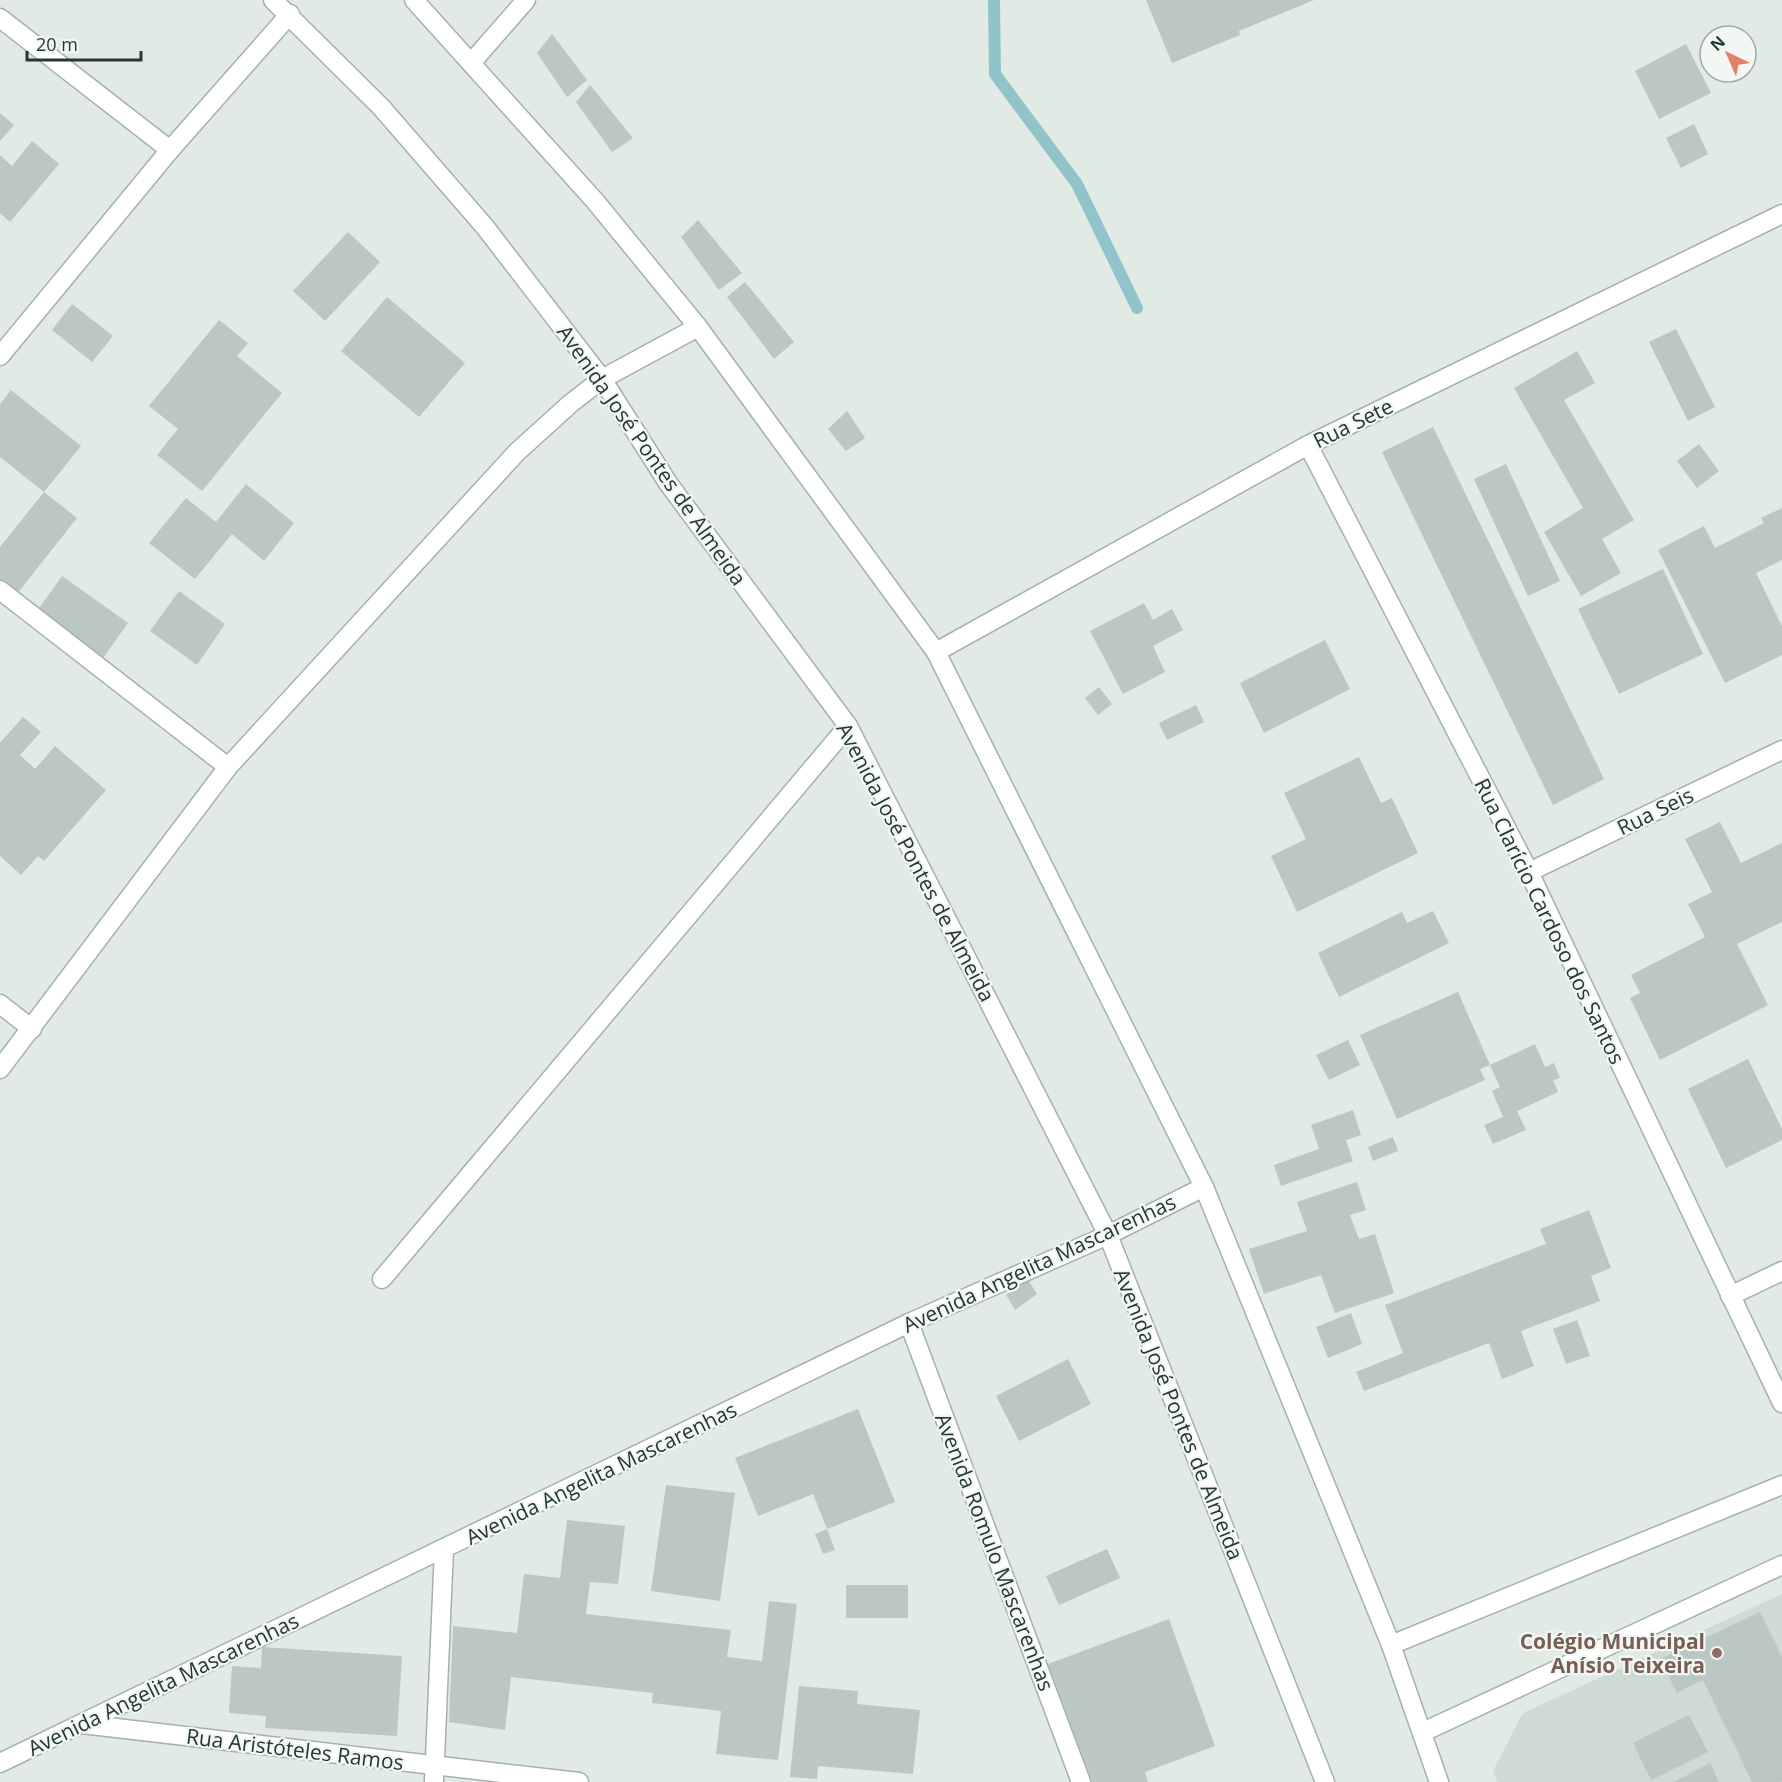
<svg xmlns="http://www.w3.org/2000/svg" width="1782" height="1782" viewBox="0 0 1782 1782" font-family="'Open Sans',sans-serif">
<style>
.built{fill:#d0dad5}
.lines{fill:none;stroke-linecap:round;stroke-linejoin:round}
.stream{stroke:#90c4c9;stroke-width:12}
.building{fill:#bac7c2}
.minor-casing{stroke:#a5b1ac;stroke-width:21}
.minor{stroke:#fff;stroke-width:18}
.education-dot{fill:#8d6e63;stroke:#f2f7f4;stroke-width:2}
.labels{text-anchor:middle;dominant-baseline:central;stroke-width:4.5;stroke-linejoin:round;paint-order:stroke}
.street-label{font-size:21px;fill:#243932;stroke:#f2f7f4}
.education-label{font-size:21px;font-weight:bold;fill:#785e54;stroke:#f2f7f4;text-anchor:end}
</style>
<rect width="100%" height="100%" fill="#e2eae6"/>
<path class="built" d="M1782,1594V1782H1497L1493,1771L1523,1713Z"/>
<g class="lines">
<path class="stream" d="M994,0L995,74L1077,184L1137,308"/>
</g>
<g class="building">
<path d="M1146,0H1314L1239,31L1240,35L1172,63Z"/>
<path d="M552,34L587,80L567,97L537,53Z"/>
<path d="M1686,44L1711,93L1659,119L1635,71Z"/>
<path d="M590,85L633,138L612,152L576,102Z"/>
<path d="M0,113L14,125L0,141Z"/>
<path d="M1694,124L1708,154L1681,168L1666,138Z"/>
<path d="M32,141L59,164L10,222L0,213V155L12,166Z"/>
<path d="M698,220L742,273L719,290L681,237Z"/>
<path d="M348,232L380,262L325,321L293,291Z"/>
<path d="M745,282L794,342L774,359L727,297Z"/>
<path d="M387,297L465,363L419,417L341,351Z"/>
<path d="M72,304L113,336L92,362L52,330Z"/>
<path d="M219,320L248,343L237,356L282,393L202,491L157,455L178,429L149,406Z"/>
<path d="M1676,329L1715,407L1688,421L1649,342Z"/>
<path d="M1577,351L1595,383L1564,400L1634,520L1602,539L1621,573L1581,596L1544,532L1583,508L1514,388Z"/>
<path d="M11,390L81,446L44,492L77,518L16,595L0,582V547L44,492L0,457V404Z"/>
<path d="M847,411L865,438L846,451L828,429Z"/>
<path d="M1433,427L1604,779L1553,805L1382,452Z"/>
<path d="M1699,444L1719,471L1697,488L1677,461Z"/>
<path d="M1506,464L1560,581L1528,596L1474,479Z"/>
<path d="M246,484L294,523L264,561L232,534L195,579L149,543L186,498L216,522Z"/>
<path d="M1782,508V560L1756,573L1782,626V655L1725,683L1658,550L1704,526L1715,548L1764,523L1761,518Z"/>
<path d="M1663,569L1703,654L1619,694L1578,609Z"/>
<path d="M62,576L128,623L98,665L32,618Z"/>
<path d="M179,591L225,624L197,665L150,631Z"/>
<path d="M1144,603L1153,620L1172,609L1183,630L1153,646L1165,672L1123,694L1090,631Z"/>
<path d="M1325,640L1350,689L1264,733L1240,683Z"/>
<path d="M1099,687L1112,704L1098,715L1085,698Z"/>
<path d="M1196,705L1204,722L1167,740L1159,723Z"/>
<path d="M23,717L41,732L20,755L35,769L55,746L106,790L44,861L38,856L21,875L0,856V743Z"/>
<path d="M1359,757L1381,803L1392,798L1418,853L1297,912L1271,856L1306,839L1284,793Z"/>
<path d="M1720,822L1741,863L1782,843V922L1737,944L1768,1005L1660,1060L1630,998L1640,993L1631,975L1705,937L1688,904L1712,892L1685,839Z"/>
<path d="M1433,911L1449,943L1339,997L1318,953L1402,912L1407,923Z"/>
<path d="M1458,992L1490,1065L1535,1044L1545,1067L1554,1063L1560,1078L1553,1080L1558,1092L1517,1111L1526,1130L1493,1144L1484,1125L1503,1117L1492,1091L1500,1087L1490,1065L1480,1069L1485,1080L1397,1119L1360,1035Z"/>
<path d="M1348,1040L1360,1065L1329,1080L1316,1055Z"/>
<path d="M1748,1059L1782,1129V1140L1726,1168L1688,1089Z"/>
<path d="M1353,1110L1361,1135L1346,1140L1353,1161L1281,1186L1274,1165L1319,1149L1311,1125Z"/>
<path d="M1393,1137L1398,1151L1373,1161L1368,1147Z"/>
<path d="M1357,1182L1366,1210L1350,1215L1359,1239L1375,1234L1394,1293L1335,1313L1321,1275L1264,1294L1249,1249L1307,1231L1297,1202Z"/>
<path d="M1589,1210L1611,1268L1591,1276L1600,1301L1521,1331L1534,1366L1502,1379L1489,1343L1364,1391L1356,1372L1403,1353L1385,1305L1546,1244L1540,1229Z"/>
<path d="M1028,1280L1037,1294L1015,1310L1006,1295Z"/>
<path d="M1351,1313L1362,1344L1328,1358L1316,1327Z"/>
<path d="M1577,1320L1590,1356L1566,1364L1553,1329Z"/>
<path d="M1068,1359L1091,1404L1019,1441L996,1396Z"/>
<path d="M858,1409L895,1502L827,1529L835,1550L823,1554L815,1534L827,1529L813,1494L758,1516L735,1458Z"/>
<path d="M666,1485L735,1493L720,1601L651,1591Z"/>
<path d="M567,1520L625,1526L618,1584L590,1582L586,1614L731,1630L727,1657L762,1661L769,1601L797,1604L778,1760L716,1754L721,1711L652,1703L653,1693L511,1677L505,1730L449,1722L453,1626L517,1633L524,1574L560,1578Z"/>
<path d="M1107,1549L1120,1578L1059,1605L1046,1576Z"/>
<rect x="846" y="1585" width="62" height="33"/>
<path d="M1760,1612L1782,1657V1781L1779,1782H1752L1703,1680L1677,1693L1660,1659Z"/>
<path d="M1169,1619L1215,1746L1145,1772L1148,1782H1092L1048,1664Z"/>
<path d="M262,1647L402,1656L397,1736L265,1728L266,1716L229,1713L232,1666L261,1668Z"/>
<path d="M799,1686L858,1691L857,1704L920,1710L913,1774L818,1766L817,1779L790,1777Z"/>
<path d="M1689,1715L1708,1752L1651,1780L1633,1743Z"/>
<path d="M1710,1763L1719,1782H1674Z"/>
</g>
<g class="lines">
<defs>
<g id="minor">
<path d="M273,0L381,107L485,227L602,379L668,483L848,726L1108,1235L1325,1782"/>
<path d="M414,0L595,201L698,327L936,652L1204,1187L1391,1645L1439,1782"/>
<path d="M0,18L170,150"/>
<path d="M472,62L526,0"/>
<path d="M0,356L170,150L290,14"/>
<path d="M1308,445L1529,872L1782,1403"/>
<path d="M0,590L228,767"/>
<path d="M936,652L1308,445L1782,214"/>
<path d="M1529,872L1782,750"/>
<path d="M0,1004L32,1029"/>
<path d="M0,1069L228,767L517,452L570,404L602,379L698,327"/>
<path d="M382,1279L848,726"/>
<path d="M1730,1296L1782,1271"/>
<path d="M909,1323L1081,1782"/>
<path d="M1391,1645L1782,1485"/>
<path d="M82,1724L579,1782"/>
<path d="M1423,1732L1782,1565"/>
<path d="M0,1763L909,1323L1108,1235L1204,1187"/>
<path d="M434,1782L444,1549"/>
</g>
</defs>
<use href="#minor" class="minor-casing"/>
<use href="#minor" class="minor"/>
</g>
<circle class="education-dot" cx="1717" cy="1653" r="6"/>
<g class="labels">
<g class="street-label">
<text transform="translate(1353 423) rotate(-26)">Rua Sete</text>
<text transform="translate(652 455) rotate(55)">Avenida José Pontes de Almeida</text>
<text transform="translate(1655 811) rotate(-26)">Rua Seis</text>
<text transform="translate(916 862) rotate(62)">Avenida José Pontes de Almeida</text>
<text transform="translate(1550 921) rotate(64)">Rua Clarício Cardoso dos Santos</text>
<text transform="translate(1039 1263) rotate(-25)">Avenida Angelita Mascarenhas</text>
<text transform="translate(1179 1414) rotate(68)">Avenida José Pontes de Almeida</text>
<text transform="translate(601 1473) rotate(-26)">Avenida Angelita Mascarenhas</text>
<text transform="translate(995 1552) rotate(69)">Avenida Romulo Mascarenhas</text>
<text transform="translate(163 1684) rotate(-26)">Avenida Angelita Mascarenhas</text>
<text transform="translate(295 1749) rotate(7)">Rua Aristóteles Ramos</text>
</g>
<g class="education-label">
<text x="1705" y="1641">Colégio Municipal<tspan x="1705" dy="24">Anísio Teixeira</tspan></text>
</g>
</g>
<g transform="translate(1728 54) rotate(316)"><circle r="28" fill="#f2f7f4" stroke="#a0aba6" stroke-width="1.5"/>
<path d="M0-4.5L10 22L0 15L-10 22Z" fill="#e17f69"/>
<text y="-9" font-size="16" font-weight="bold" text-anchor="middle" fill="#243932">N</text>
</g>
<path d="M27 51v9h114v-9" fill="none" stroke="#243932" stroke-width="3"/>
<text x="36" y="51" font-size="18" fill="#243932" stroke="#f2f7f4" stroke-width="4.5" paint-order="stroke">20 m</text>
</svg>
